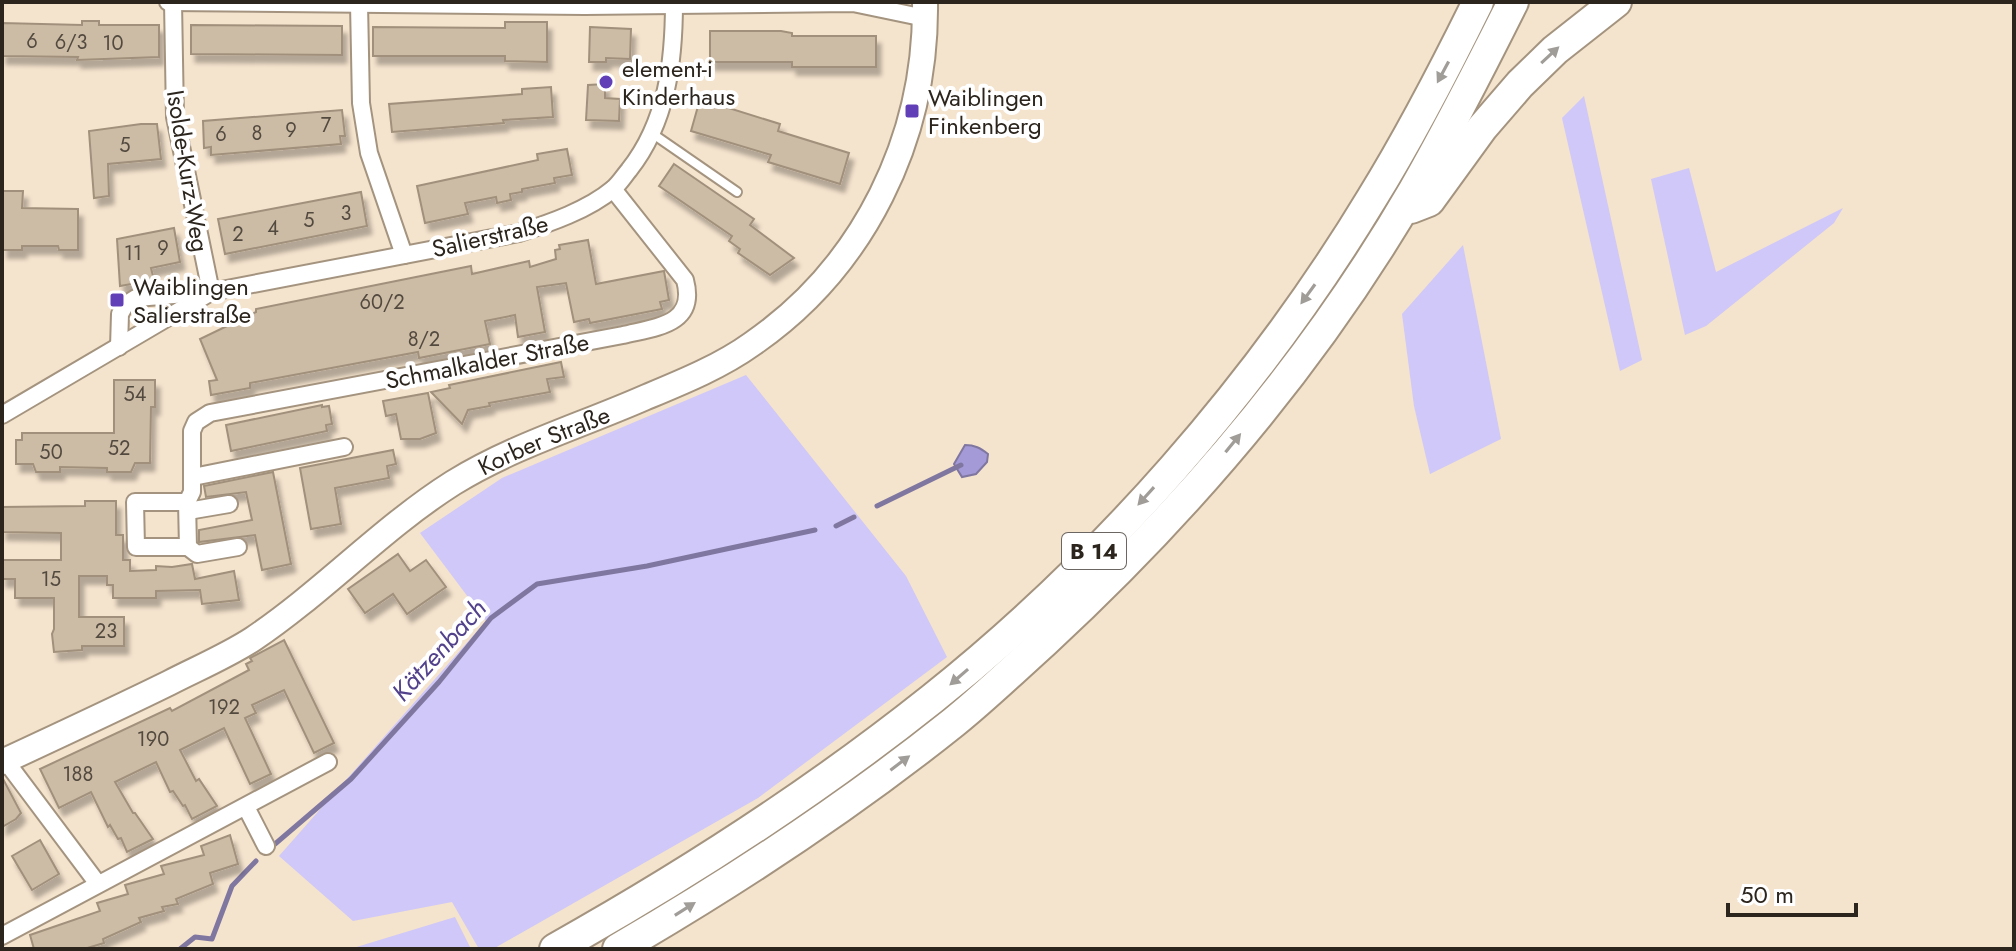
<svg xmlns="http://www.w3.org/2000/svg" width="2016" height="951" viewBox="0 0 2016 951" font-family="Jost,sans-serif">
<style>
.green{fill:#cfc8f8}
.water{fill:#a49ad8;stroke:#8077a0;stroke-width:2}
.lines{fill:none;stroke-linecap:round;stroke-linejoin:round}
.stream{stroke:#8077a0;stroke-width:5}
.building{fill:#ccbba5;stroke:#a1917c;stroke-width:2;filter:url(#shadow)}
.lane-casing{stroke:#a4947f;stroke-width:12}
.street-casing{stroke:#a4947f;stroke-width:20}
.secondary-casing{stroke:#a4947f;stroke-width:28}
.highway-casing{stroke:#a4947f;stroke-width:34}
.lane{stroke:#fff;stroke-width:8}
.street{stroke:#fff;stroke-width:16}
.secondary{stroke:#fff;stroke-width:24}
.highway{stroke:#fff;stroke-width:30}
.oneway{fill:#a09d99}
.poi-dot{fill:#613fb7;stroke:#fff;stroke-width:3}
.labels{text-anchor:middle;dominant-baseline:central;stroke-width:8;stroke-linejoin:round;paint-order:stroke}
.number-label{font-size:20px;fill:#534a3f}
.shield{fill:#fff;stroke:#6b6661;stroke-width:2}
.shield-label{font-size:22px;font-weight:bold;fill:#2b251d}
.poi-label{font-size:24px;fill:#2b251d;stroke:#fff;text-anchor:start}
.street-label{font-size:24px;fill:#2b251d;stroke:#fff}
.water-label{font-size:26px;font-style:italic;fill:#52418b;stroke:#fff}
</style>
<defs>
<filter id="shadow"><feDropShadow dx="4.5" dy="8" stdDeviation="2" flood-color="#0004"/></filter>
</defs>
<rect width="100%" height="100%" fill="#f4e3cd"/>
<g class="green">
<path d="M1584,96L1642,360L1620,371L1562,118Z"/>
<path d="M1689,168L1716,272L1843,208L1834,223L1706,326L1685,335L1651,179Z"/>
<path d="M1463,245L1501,439L1430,474L1414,406L1402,314Z"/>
<path d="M746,375L906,576L947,657L758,798L493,949H479L452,902L353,921L279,856L486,621L420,533L502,478Z"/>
<path d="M455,917L471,949H350Z"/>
</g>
<path class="water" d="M965,445C975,445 980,448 988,454L987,462L976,474L962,477L954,464Z"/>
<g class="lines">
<g class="stream">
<path d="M877,506L961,465"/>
<path d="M836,526L854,517"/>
<path d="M275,844L351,779L439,682L491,618L537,584L647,566L815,530"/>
<path d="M180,949L195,937L212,939L232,886L256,861"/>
</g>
</g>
<g class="building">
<path d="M82,21H99V25H159V57L77,60L78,57L2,56V23L82,25Z"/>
<path d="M505,22H547V62L505,61V56H373V27L505,28Z"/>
<path d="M191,25L342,26V55L191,54Z"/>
<path d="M590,27L631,29L630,59L606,58V62H589Z"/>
<path d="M710,31H781L792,33V36H876V67H792V62H710Z"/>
<path d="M605,84V98L620,99L619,121L586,120L588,85Z"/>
<path d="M551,87L553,117L503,120L504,123L392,132L389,104L522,94V89Z"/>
<path d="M700,99L780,124L778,131L849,153L840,184L768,162L771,155L691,131Z"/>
<path d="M342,110L345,136H340L341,144L211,155V147L204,148L203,121Z"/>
<path d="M141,124H157L161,159L108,164L109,196L94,198L89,131Z"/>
<path d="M567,149L572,175L554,178L555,183L522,189V192L510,194L511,200L497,203L496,197L465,203L468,214L425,223L417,186L538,160L537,154Z"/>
<path d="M674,164L754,219L750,225L794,258L770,275L738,253L740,249L729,241L732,236L659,186Z"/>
<path d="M2,191H23L22,208L78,209V250H59L58,246H22V250H3Z"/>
<path d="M361,192L367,226L225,254L218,219Z"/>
<path d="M174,228L180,262L151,268L154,280L120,286L117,239Z"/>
<path d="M588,240L596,284L664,271L669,300L660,302L662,309L590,323L589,319L574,322L566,283L537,287L545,332L518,337L515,315L485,321L490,344L419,358L418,352L250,383V388L211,395L209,381L217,380L200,339L256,312V309L471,266L472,274L529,261L530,267L556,259L555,250L560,249L559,245Z"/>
<path d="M561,362L564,377L547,379L550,392L489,403L490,406L468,410L462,424L431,392L450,388L449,385Z"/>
<path d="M114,380H155V407H151L150,463H135L131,472H107V468L60,467V472H36L33,464H16V440H22V433H114Z"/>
<path d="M428,393L436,433L420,439H401L396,414L386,416L383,401Z"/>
<path d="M322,405V407L329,406L332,424L326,425L327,431L231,451L226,425Z"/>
<path d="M393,450L396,464L387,466L389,478L335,488L341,524L311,529L300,468Z"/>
<path d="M273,472L291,564L262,570L255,535L199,542V530L252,520L246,492L206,497L204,486Z"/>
<path d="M85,501H116V535H123V560H130V571L156,570V566L172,567L192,564L195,579L234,571L239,600L202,604L200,590L156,591V598H113V585H107V576H79V617H124V646H82V650L54,652L52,634L54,629V598H15V579H2V560H61V533L2,532V507L85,506Z"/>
<path d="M398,554L410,571L426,560L446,587L407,614L393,594L365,613L348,589Z"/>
<path d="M284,640L334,743L314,753L284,690L252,705L256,713L245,718L271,774L250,784L224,728L180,750L196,781L199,779L217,806L192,819L185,805L183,806L173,791L170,792L156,762L115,782L133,813H135L153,839L127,852L121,838L118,839L110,825L108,827L91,792L59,808L40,769L170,708L172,711L249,670L246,664L252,661L250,658Z"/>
<path d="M2,777L21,813L16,819L2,827Z"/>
<path d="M230,835L238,864L210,873L213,884L176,899L178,904L162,907L164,911L139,918L141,922L103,939L104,943L84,949H34L30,935L100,911L97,903L128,894L125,885L164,874L161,866L204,855L201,846Z"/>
<path d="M40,840L59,874L32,890L12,856Z"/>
</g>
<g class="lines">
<defs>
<path id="lane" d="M653,134L737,192"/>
<g id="street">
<path d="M168,2L585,6L853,3L925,18"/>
<path d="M173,2L175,117L211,292"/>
<path d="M359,4L361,103L369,153L404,255"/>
<path d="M119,347L120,314L125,305L136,298L211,292L519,233C550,223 588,210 613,189C619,184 624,176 629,170C667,122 674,62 674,2"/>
<path d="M2,415L206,295"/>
<path d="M193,477L344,447"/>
<path d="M187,502H135L136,547H188L187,502L192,492V431L196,422L210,413L623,335C656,327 697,325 685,280L613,189"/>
<path d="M188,511L229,504"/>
<path d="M188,547L197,554L238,547"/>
<path d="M5,760L98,884"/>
<path d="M246,807L266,846"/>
<path d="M2,936L328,762"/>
</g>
<g id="secondary">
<path id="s1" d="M2,762C58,736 114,710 169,683C196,669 227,656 253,639C323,592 382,528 453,483C513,446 580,426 644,398C680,383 720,367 752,344C864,267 927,138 925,2"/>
</g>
<g id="highway">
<path d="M1411,208L1429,201L1482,128L1520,84L1555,50L1616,2"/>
<path d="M555,949C687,875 814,793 932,699C1103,563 1259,385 1372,198C1411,135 1445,69 1478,2"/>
<path d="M618,949C735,881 849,806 954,722C985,697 1014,669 1044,642C1186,511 1316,359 1414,190C1449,129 1481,66 1513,2"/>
</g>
</defs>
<use href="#lane" class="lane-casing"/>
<use href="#street" class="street-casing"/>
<use href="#secondary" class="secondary-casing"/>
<use href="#highway" class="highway-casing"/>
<use href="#lane" class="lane"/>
<use href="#street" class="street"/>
<use href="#secondary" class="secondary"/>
<use href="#highway" class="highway"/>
</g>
<defs><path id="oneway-solid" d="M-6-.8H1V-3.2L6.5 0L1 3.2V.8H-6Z" transform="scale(2)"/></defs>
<g class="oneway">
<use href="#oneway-solid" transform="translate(1550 55) rotate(-43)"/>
<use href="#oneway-solid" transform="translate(1443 72) rotate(118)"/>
<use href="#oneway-solid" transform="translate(1308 294) rotate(126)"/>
<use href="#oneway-solid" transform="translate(1233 443) rotate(-51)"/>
<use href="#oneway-solid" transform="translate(1146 496) rotate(132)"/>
<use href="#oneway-solid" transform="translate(959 677) rotate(139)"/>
<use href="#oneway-solid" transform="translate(900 763) rotate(-37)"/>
<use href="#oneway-solid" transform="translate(685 909) rotate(-32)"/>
</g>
<g class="poi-dot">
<circle cx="606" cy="82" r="8"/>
<rect x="904" y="103" width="16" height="16" rx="4"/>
<rect x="109" y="292" width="16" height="16" rx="4"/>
</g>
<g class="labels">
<g class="number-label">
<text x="32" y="41">6</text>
<text x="71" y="42">6/3</text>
<text x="113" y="43">10</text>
<text x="326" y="125">7</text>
<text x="291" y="130">9</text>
<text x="257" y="133">8</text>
<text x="221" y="134">6</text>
<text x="125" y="145">5</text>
<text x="346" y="213">3</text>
<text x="309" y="220">5</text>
<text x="273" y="228">4</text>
<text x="238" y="234">2</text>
<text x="163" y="248">9</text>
<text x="133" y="253">11</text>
<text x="382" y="302">60/2</text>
<text x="424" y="339">8/2</text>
<text x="135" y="394">54</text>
<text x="119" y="448">52</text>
<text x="51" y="452">50</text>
<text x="51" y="579">15</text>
<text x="106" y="631">23</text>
<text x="224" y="707">192</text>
<text x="153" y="739">190</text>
<text x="78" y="774">188</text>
</g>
<rect class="shield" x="1062" y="533" width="64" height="36" rx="6"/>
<g class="shield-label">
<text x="1094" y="551">B 14</text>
</g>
<g class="poi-label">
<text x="622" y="68">element-i<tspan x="622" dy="28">Kinderhaus</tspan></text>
<text x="928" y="97">Waiblingen<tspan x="928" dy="28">Finkenberg</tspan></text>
<text x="133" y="286">Waiblingen<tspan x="133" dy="28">Salierstraße</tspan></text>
</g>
<g class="street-label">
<text transform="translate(188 171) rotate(81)">Isolde-Kurz-Weg</text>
<text transform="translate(490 236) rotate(-13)">Salierstraße</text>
<text transform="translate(487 361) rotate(-11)">Schmalkalder Straße</text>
<text stroke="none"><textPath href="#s1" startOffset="634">Korber Straße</textPath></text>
</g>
<g class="water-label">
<text transform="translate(439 650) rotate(-48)">Kätzenbach</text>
</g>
</g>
<rect width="2016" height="951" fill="none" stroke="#2b251d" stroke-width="8"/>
<path d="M1728 903v12h128v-12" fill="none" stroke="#2b251d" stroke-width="4"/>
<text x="1740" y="903" font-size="24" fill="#2b251d" stroke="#ffffff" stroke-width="6" paint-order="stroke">50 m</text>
</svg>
